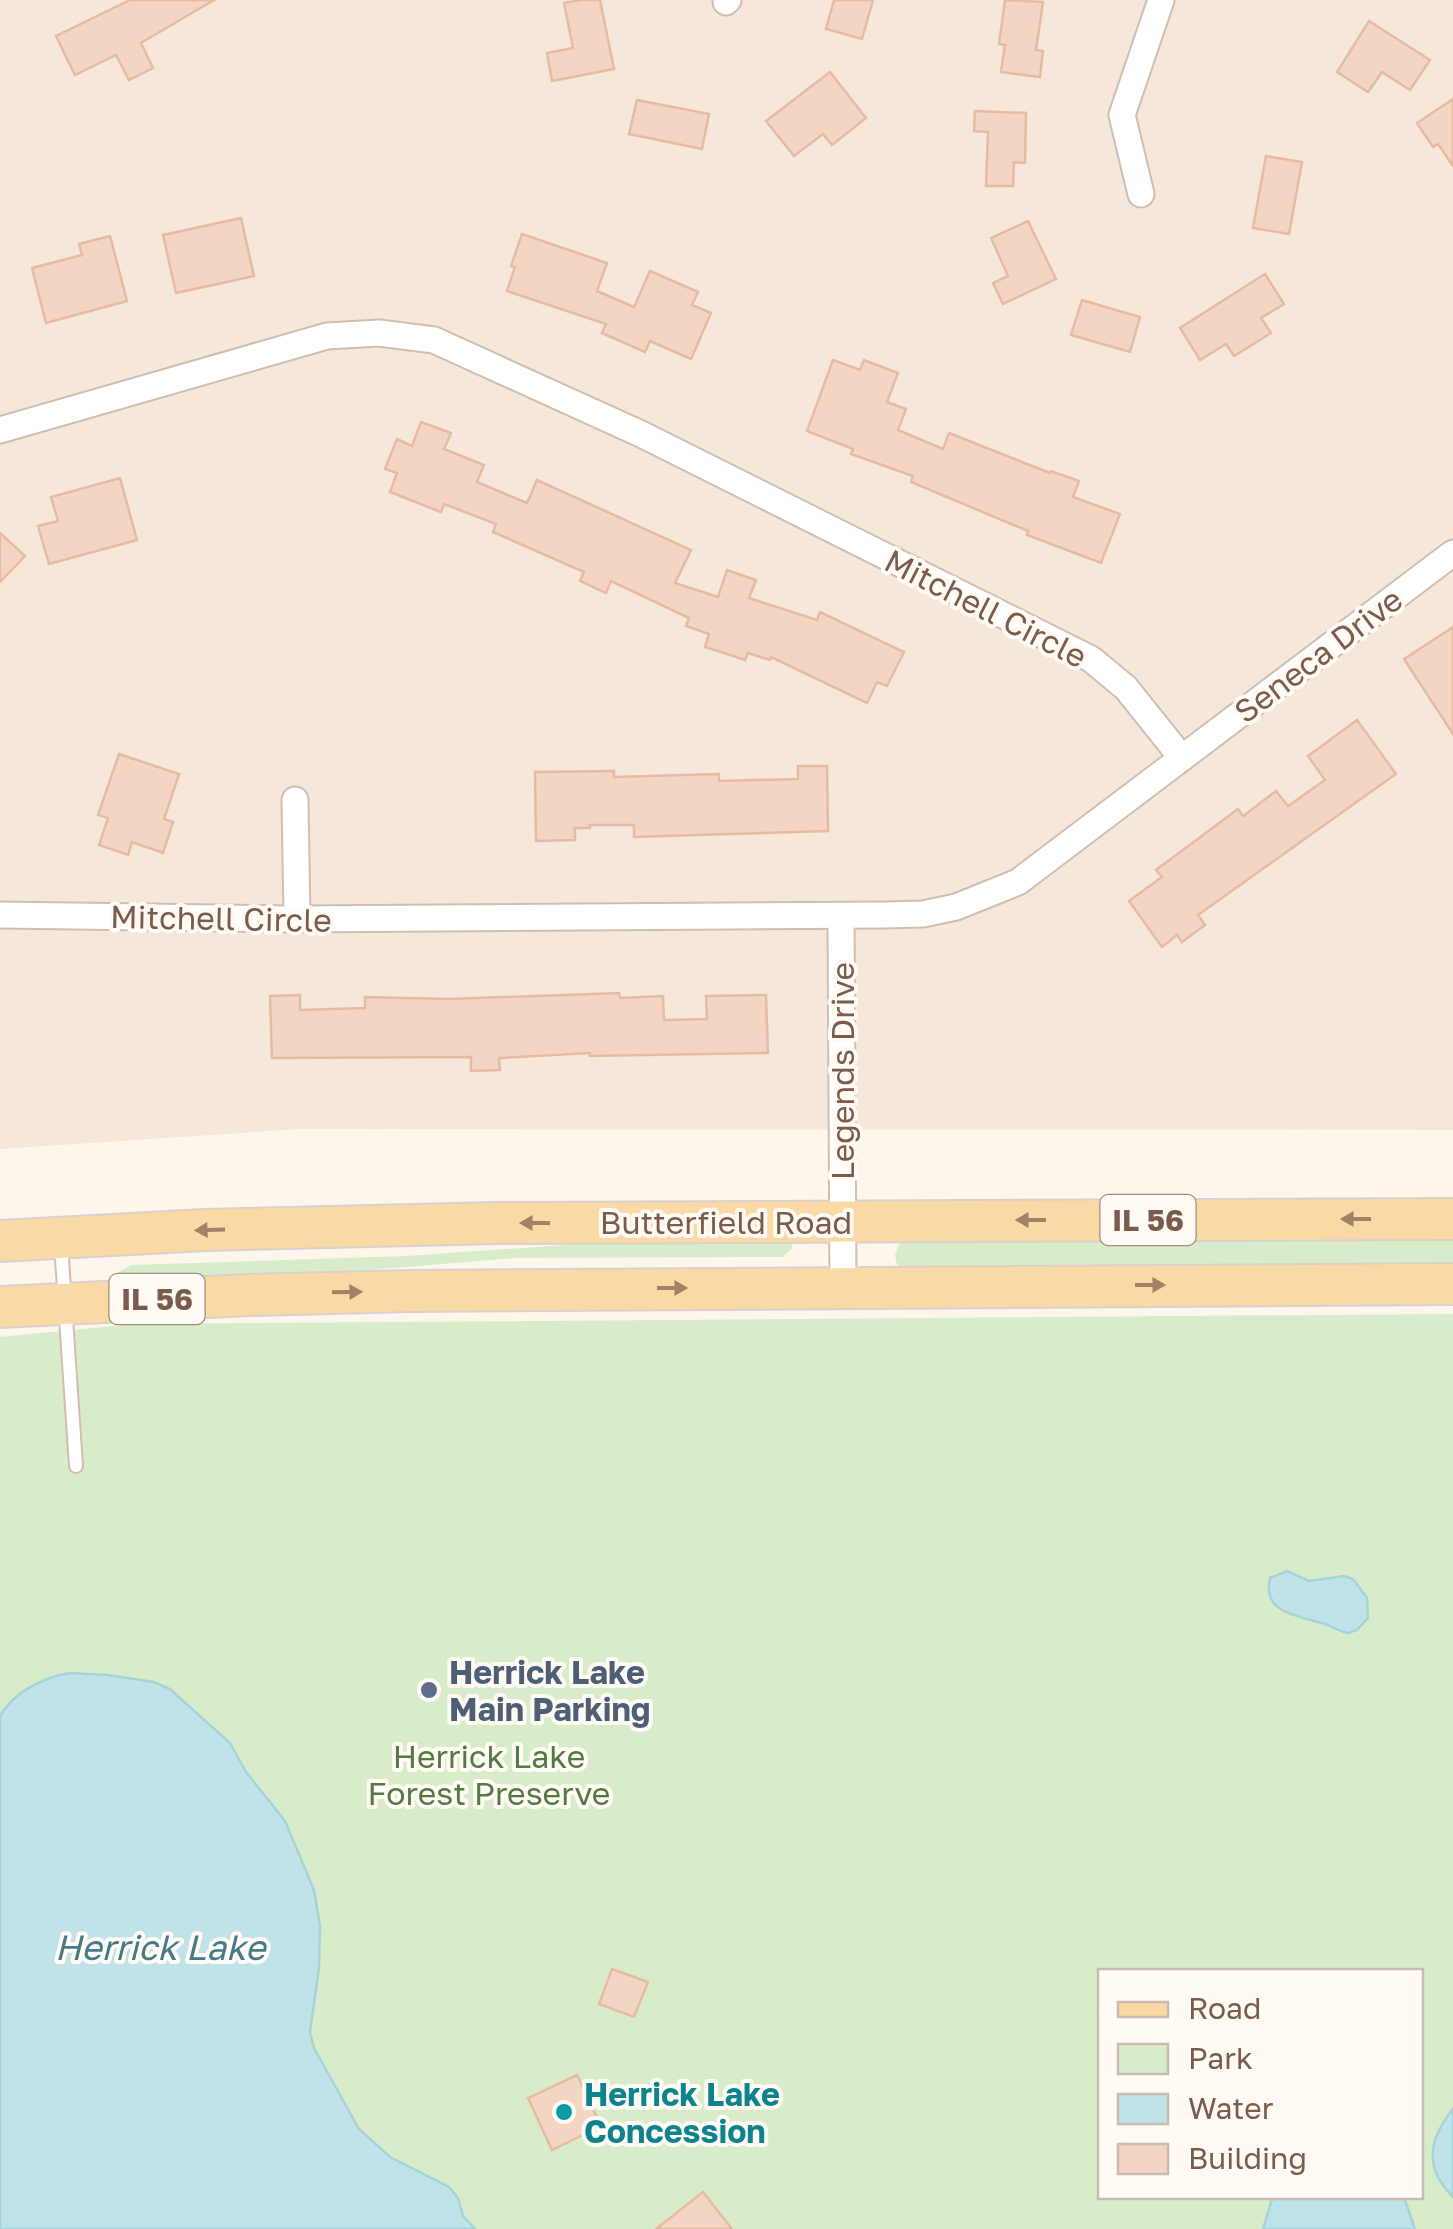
<svg xmlns="http://www.w3.org/2000/svg" width="1453" height="2229" viewBox="0 0 1453 2229" font-family="'Golos Text',sans-serif">
<style>
.residential{fill:#f5e8da}
.green{fill:#d8ecc9;fill-rule:evenodd}
.water{fill:#bfe3e8;stroke:#a5d3da;stroke-width:2.5}
.building{fill:#f3d5c3;stroke:#e6bba3;stroke-width:2.5}
.lines{fill:none;stroke-linecap:round;stroke-linejoin:round}
.lane-casing{stroke:#d1beb0;stroke-width:16}
.street-casing{stroke:#d1beb0;stroke-width:29}
.primary-casing{stroke:#dad1cd;stroke-width:44}
.lane{stroke:#fff;stroke-width:12}
.street{stroke:#fff;stroke-width:25}
.primary{stroke:#fbd9a5;stroke-width:40}
.oneway{fill:#a18267}
.service-dot{fill:#5c6f8a;stroke:#fffaf3;stroke-width:4}
.culture-dot{fill:#0f9aa8;stroke:#fffaf3;stroke-width:4}
.labels{text-anchor:middle;dominant-baseline:central;stroke-width:8;stroke-linejoin:round;paint-order:stroke}
.shield{fill:#fffaf3;stroke:#a28b7f;stroke-width:2.5}
.shield-label{font-size:30px;font-weight:bold;fill:#7a5c4d}
.street-label{font-size:32px;fill:#7a5c4d;stroke:#fffaf3}
.service-label{font-size:32px;font-weight:bold;fill:#4e5e75;stroke:#fffaf3;text-anchor:start}
.park-label{font-size:32px;fill:#537a41;stroke:#fffaf3}
.culture-label{font-size:32px;font-weight:bold;fill:#0d838f;stroke:#fffaf3;text-anchor:start}
.water-label{font-size:35px;font-style:italic;fill:#437c86;stroke:#fffaf3}
</style>
<rect width="100%" height="100%" fill="#fdf6ec"/>
<path class="residential" d="M0,0H1453V1130L299,1129L0,1149Z"/>
<g class="green">
<path d="M1453,1235V1268L910,1270L897,1265L895,1255L901,1240Z"/>
<path d="M785,1237L792,1243V1248L783,1257L514,1258L250,1280L127,1284L121,1280L119,1272L131,1265L406,1256L668,1238Z"/>
<path d="M1453,1314V2229H0V1337L135,1324ZM1100,1972H1420V2196H1100Z"/>
</g>
<g class="water">
<path d="M1287,1571L1309,1581L1344,1576L1353,1579L1367,1598L1368,1618L1357,1630L1348,1633C1339,1631 1333,1627 1325,1624C1300,1616 1261,1614 1270,1578Z"/>
<path d="M69,1673L107,1675L154,1682L170,1689L230,1743L246,1772L285,1821L314,1890L320,1926L319,1968L310,2032L314,2048L359,2129L390,2157L449,2187L458,2198L463,2216L475,2229H0V1716C14,1692 42,1678 69,1673Z"/>
<path d="M1453,2109V2197C1424,2168 1428,2140 1453,2109Z"/>
<path d="M1273,2196L1404,2197L1415,2229H1263Z"/>
</g>
<g class="building">
<path d="M130,0H214L141,43L153,68L129,80L116,55L75,75L56,36Z"/>
<path d="M581,0H600L614,69L552,81L547,53L573,48L564,3Z"/>
<path d="M834,0H873L862,39L826,29Z"/>
<path d="M1005,0L1043,2L1036,50L1043,51L1040,77L1001,72L1005,45L999,44Z"/>
<path d="M1369,21L1430,60L1410,90L1382,72L1368,92L1337,72Z"/>
<path d="M830,72L866,118L832,145L823,134L794,156L766,121Z"/>
<path d="M1453,99V166L1438,144L1433,147L1417,123Z"/>
<path d="M637,100L709,114L702,149L629,134Z"/>
<path d="M975,111L1026,113L1025,163L1014,162L1013,186H986L988,132L974,131Z"/>
<path d="M1266,156L1302,162L1289,234L1253,228Z"/>
<path d="M241,218L254,276L176,293L163,235Z"/>
<path d="M1028,221L1056,279L1003,304L993,283L1008,276L991,238Z"/>
<path d="M522,234L607,263L597,291L634,307L650,271L698,292L692,305L711,313L691,359L650,341L645,352L602,333L606,324L507,291L515,267L511,266Z"/>
<path d="M110,236L127,301L46,323L32,268L82,255L79,244Z"/>
<path d="M1265,274L1284,304L1261,318L1271,333L1234,356L1226,344L1200,360L1180,328Z"/>
<path d="M1082,300L1140,317L1130,352L1071,335Z"/>
<path d="M833,360L860,370L864,360L898,373L887,402L906,409L898,430L943,449L949,433L1050,473L1051,471L1079,481L1073,497L1120,514L1101,563L1027,535L1028,531L911,482L913,476L851,454L853,449L807,431Z"/>
<path d="M421,422L451,433L444,449L484,465L477,482L527,503L537,480L691,550L675,583L718,597L727,570L756,580L749,598L817,620L820,612L904,652L887,686L877,682L867,703L771,657L770,660L748,653L745,660L705,647L709,634L686,626L689,618L611,581L606,593L580,581L584,572L493,532L496,524L444,504L441,512L390,492L397,473L385,469L397,439L412,446Z"/>
<path d="M120,478L137,540L49,564L38,526L58,521L51,497Z"/>
<path d="M0,533L25,556L0,582Z"/>
<path d="M1453,627V734L1404,659Z"/>
<path d="M1357,720L1396,774L1198,915L1205,925L1182,942L1177,935L1162,947L1129,901L1162,877L1156,870L1238,809L1243,816L1276,791L1288,806L1325,780L1308,756Z"/>
<path d="M119,754L179,774L164,819L173,822L163,853L132,842L128,855L99,845L108,818L98,815Z"/>
<path d="M798,766H827L828,831L634,837V825H590V828H575V840L536,841L535,772L614,771V777L719,774V781L798,779Z"/>
<path d="M619,993L620,998L663,996L664,1020L707,1019L706,996L766,995L768,1053L590,1056V1053L499,1058L500,1070L471,1071V1057L272,1058L270,996L300,995V1010L365,1008V997L449,999Z"/>
<path d="M612,1969L648,1982L634,2017L599,2004Z"/>
<path d="M577,2075L601,2126L552,2150L528,2098Z"/>
<path d="M703,2192L732,2229H656Z"/>
</g>
<g class="lines">
<defs>
<path id="lane" d="M61,1244L76,1466"/>
<g id="street">
<path d="M726,2L728,0"/>
<path d="M1141,194L1122,115L1161,0"/>
<path d="M0,430L327,336L379,333L434,340L641,434L1091,659L1126,688L1182,758"/>
<path d="M295,800L297,919"/>
<path d="M0,915L297,919L885,915L923,914L956,907L1018,882L1453,553"/>
<path d="M841,916L843,1286"/>
</g>
<g id="primary">
<path d="M0,1241L205,1230L497,1223L1453,1219"/>
<path d="M0,1307L249,1295L411,1291L1453,1284"/>
</g>
</defs>
<use href="#lane" class="lane-casing"/>
<use href="#street" class="street-casing"/>
<use href="#primary" class="primary-casing"/>
<use href="#lane" class="lane"/>
<use href="#street" class="street"/>
<use href="#primary" class="primary"/>
</g>
<defs><path id="oneway-solid" d="M-6-.8H1V-3.2L6.5 0L1 3.2V.8H-6Z" transform="scale(2.5)"/></defs>
<g class="oneway">
<use href="#oneway-solid" transform="translate(1356 1219) rotate(180)"/>
<use href="#oneway-solid" transform="translate(1031 1220) rotate(180)"/>
<use href="#oneway-solid" transform="translate(535 1223) rotate(180)"/>
<use href="#oneway-solid" transform="translate(210 1230) rotate(178)"/>
<use href="#oneway-solid" transform="translate(1150 1285)"/>
<use href="#oneway-solid" transform="translate(672 1288)"/>
<use href="#oneway-solid" transform="translate(347 1292) rotate(-1)"/>
</g>
<circle class="service-dot" cx="429" cy="1690" r="10"/>
<circle class="culture-dot" cx="564" cy="2112" r="10"/>
<g class="labels">
<g class="shield">
<rect x="1100.5" y="1195" width="95" height="50" rx="8"/>
<rect x="109.5" y="1274" width="95" height="50" rx="8"/>
</g>
<g class="shield-label">
<text x="1148" y="1220">IL 56</text>
<text x="157" y="1299">IL 56</text>
</g>
<g class="street-label">
<text transform="translate(986 608) rotate(27)">Mitchell Circle</text>
<text transform="translate(1318 655) rotate(-37)">Seneca Drive</text>
<text transform="translate(221 918) rotate(1)">Mitchell Circle</text>
<text transform="translate(842 1071) rotate(-90)">Legends Drive</text>
<text x="726" y="1222">Butterfield Road</text>
</g>
<g class="service-label">
<text x="449" y="1672">Herrick Lake<tspan x="449" dy="37">Main Parking</tspan></text>
</g>
<g class="park-label">
<text x="489" y="1756">Herrick Lake<tspan x="489" dy="37">Forest Preserve</tspan></text>
</g>
<g class="culture-label">
<text x="584" y="2094">Herrick Lake<tspan x="584" dy="37">Concession</tspan></text>
</g>
<g class="water-label">
<text x="160" y="1947">Herrick Lake</text>
</g>
</g>
<rect x="1098" y="1969" width="325" height="230" fill="#fffaf3" stroke="#cabbb1" stroke-width="2.5"/>
<rect x="1118" y="2002" width="50" height="15" fill="#fbd9a5" stroke="#cabbb1" stroke-width="2.5"/>
<text x="1188" y="2019" font-size="30" fill="#7a5c4d">Road</text>
<rect x="1118" y="2044" width="50" height="30" fill="#d8ecc9" stroke="#cabbb1" stroke-width="2.5"/>
<text x="1188" y="2069" font-size="30" fill="#7a5c4d">Park</text>
<rect x="1118" y="2094" width="50" height="30" fill="#bfe3e8" stroke="#cabbb1" stroke-width="2.5"/>
<text x="1188" y="2119" font-size="30" fill="#7a5c4d">Water</text>
<rect x="1118" y="2144" width="50" height="30" fill="#f3d5c3" stroke="#cabbb1" stroke-width="2.5"/>
<text x="1188" y="2169" font-size="30" fill="#7a5c4d">Building</text>
</svg>
